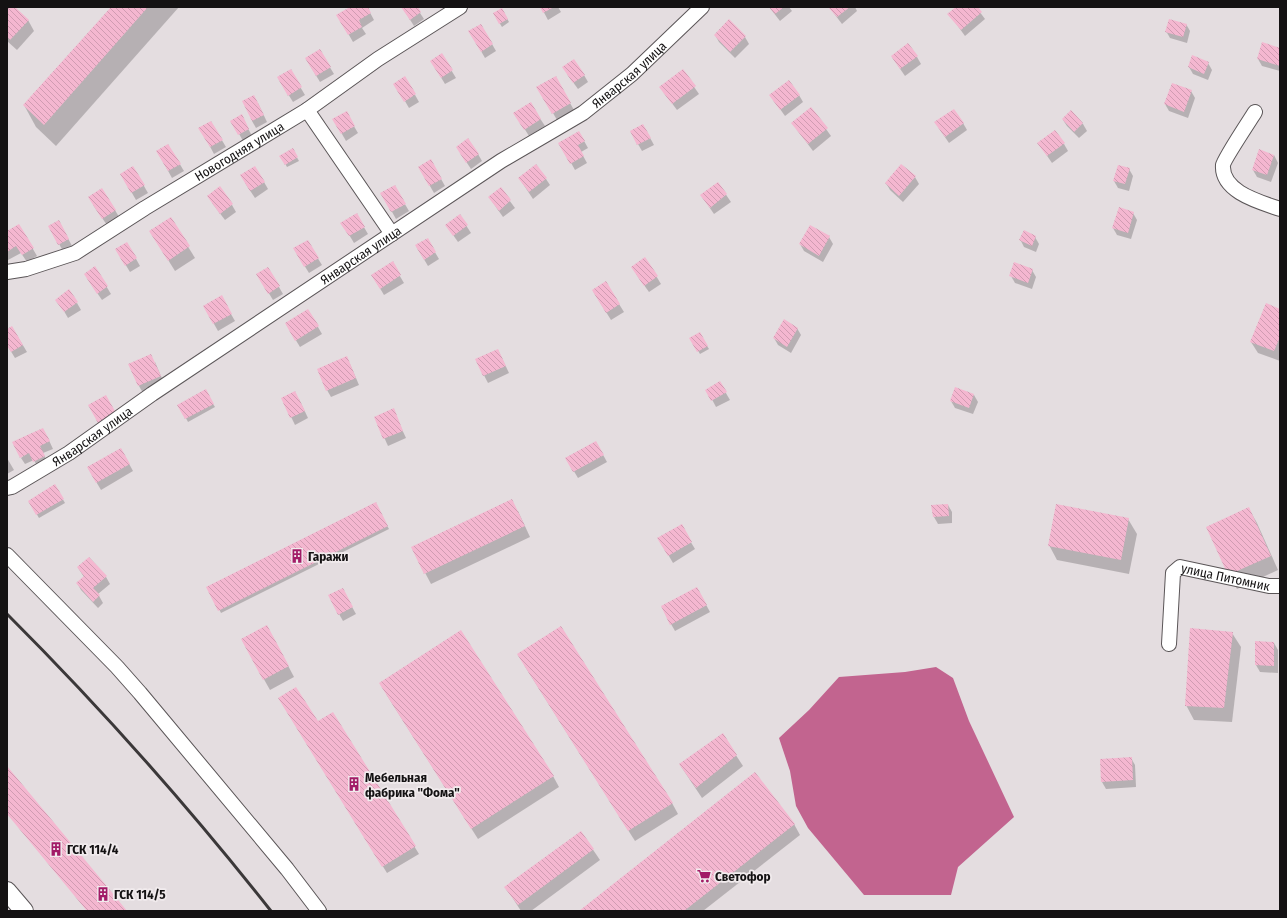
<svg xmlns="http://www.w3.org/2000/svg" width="1287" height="918" viewBox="0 0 1287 918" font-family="'Fira Sans Condensed',sans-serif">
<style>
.water{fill:#c2648f}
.shadow{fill:#0003}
.building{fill:url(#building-back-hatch)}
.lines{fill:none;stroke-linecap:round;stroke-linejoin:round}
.minor-casing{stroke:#5a5557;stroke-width:16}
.major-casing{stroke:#5a5557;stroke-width:20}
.minor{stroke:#fff;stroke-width:14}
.major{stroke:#fff;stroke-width:18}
.rail{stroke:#3b3839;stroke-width:3}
.labels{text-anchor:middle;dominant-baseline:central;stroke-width:3.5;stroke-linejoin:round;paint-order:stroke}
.street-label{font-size:13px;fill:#141213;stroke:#f1ebed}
.poi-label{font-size:13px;font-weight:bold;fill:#141213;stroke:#f1ebed;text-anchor:start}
</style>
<defs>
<pattern id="building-back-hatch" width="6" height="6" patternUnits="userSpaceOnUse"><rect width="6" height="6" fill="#f4b7d0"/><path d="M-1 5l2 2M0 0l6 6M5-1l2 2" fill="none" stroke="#d09cb2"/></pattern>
</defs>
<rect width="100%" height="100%" fill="#e4dde0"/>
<path class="water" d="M936,667L953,678L969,721L1014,817L958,867L951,895H864L808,828L796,806L790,771L779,738L809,710L839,677L905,672Z"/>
<g class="shadow">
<path d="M7,7H13L28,20L34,31L17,50L7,41Z"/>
<path d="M112,7H179L56,146L36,127L24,105Z"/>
<path d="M352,7H367L374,20L362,28L366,34L353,42L338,16Z"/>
<path d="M402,7H416L424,19L414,26Z"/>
<path d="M541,7H558L561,12L548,20Z"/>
<path d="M769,7H789L792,11L780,21Z"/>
<path d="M829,7H855L857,11L842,24Z"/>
<path d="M957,7H976L985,19L965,36L949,14Z"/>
<path d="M502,9L509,22L502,27L494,14Z"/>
<path d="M1186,24L1190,31L1187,43L1170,38L1166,31Z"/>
<path d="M481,25L496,51L485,58L470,32Z"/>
<path d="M715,35L745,37L749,44L735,58L719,42Z"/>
<path d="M1280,49V71L1262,66L1258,59Z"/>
<path d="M320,51L334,74L320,82L306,59Z"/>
<path d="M442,55L456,78L445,84L431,61Z"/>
<path d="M892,57H917L921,64L905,76Z"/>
<path d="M1208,63L1212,70L1208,80L1193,74L1189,67Z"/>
<path d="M290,70L305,95L293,102L278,78Z"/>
<path d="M683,71L699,94L677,110L665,94Z"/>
<path d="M567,74L584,75L588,82L578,89Z"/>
<path d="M405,77L419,102L409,108L395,84Z"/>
<path d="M555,77L574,110L557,120L538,87Z"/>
<path d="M1191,91L1195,98L1188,118L1169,111L1165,104Z"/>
<path d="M770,95H799L803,102L785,116Z"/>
<path d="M258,103L267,122L256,128L252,121Z"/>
<path d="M530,103L545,126L529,136L519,120Z"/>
<path d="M811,108L831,136L813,151L792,123Z"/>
<path d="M1071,112L1083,124L1087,131L1079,138L1067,126L1063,120Z"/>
<path d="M346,113L358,133L346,141L334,120Z"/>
<path d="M241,115L252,136L243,141L232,121Z"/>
<path d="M211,122L226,147L214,154L200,128Z"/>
<path d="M963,123L967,130L949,143L940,130Z"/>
<path d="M643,125L654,145L642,151L631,132Z"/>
<path d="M579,132L588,148L581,152L587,163L575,170L560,143Z"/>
<path d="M1039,144H1064L1068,151L1052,163Z"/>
<path d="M168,145L184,171L172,178L157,151Z"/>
<path d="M292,149L299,161L287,167L281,156Z"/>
<path d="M461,154H478L482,161L471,169Z"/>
<path d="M1274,155L1278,163L1271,182L1257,177L1253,170Z"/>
<path d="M431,161L445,186L434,193L419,167Z"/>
<path d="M133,167L148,193L136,200L121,174Z"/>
<path d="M1129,169L1133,176L1129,191L1118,188L1114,181Z"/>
<path d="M915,177L919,184L903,202L890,190L886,183Z"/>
<path d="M519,178L546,179L550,185L533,199Z"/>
<path d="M264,182L268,189L255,198L245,183Z"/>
<path d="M718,183L731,202L714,214L701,195Z"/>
<path d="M394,186L409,211L396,219L382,194Z"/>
<path d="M501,189L515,208L503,217L489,197Z"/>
<path d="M212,203L232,205L236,212L225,220Z"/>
<path d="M93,205L115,210L119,217L107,225Z"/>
<path d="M1133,213L1137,220L1131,239L1117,235L1113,228Z"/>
<path d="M356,214L368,234L354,243L342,223Z"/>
<path d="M460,216L471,233L458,242L451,232Z"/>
<path d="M171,219L195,258L175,271L157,242Z"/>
<path d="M59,221L72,246L63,251L49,226Z"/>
<path d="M19,225L37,256L27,262L21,253L8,260L7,258V232Z"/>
<path d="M829,237L833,244L823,262L804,251L800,244Z"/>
<path d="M1035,237L1039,244L1036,252L1024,247L1020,239Z"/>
<path d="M427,239L439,259L428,266L416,246Z"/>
<path d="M307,241L322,265L309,273L294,249Z"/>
<path d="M127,243L140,266L130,272L116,249Z"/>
<path d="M645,258L661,284L649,292L636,274Z"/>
<path d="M392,263L404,283L384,295L372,275Z"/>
<path d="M95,268L111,294L102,300L89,281Z"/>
<path d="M268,268L283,294L273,300L257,274Z"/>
<path d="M1032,270L1036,277L1032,289L1015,283L1011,276Z"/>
<path d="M606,283L624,312L611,320L593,291Z"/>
<path d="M221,297L235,321L218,331L204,306Z"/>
<path d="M77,303L81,310L68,318L61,306Z"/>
<path d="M308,310L322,334L300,347L286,324Z"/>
<path d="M1280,310V361L1258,353L1251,342Z"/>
<path d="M12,327L27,352L15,358L7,345V330Z"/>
<path d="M797,328L801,335L791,353L778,345L774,338Z"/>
<path d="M700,334L709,349L700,354L691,339Z"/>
<path d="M498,350L509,373L488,383L476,360Z"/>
<path d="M155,362L164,383L143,393L139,386Z"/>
<path d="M350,364L359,385L331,397L327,390Z"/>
<path d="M720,383L730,400L716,407L707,390Z"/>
<path d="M205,391L215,407L188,422L179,405Z"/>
<path d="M974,395L978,402L973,414L955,408L951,401Z"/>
<path d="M282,398L299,399L308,418L295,425Z"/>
<path d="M393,410L406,438L388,446L375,417Z"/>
<path d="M47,436L53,449L43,453L48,463L38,468L34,460L25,464L21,458Z"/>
<path d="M596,442L607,462L578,478L566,458Z"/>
<path d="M121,449L133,471L101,490L88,468Z"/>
<path d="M7,458L14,470L7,474Z"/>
<path d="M55,486L65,503L39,518L29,501Z"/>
<path d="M375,503L389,529L221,613L208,587Z"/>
<path d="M948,505L952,512V523L938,524L934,517Z"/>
<path d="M1249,509L1257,523L1278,570L1237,589L1229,575Z"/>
<path d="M518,511L530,537L431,584L412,548Z"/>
<path d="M1128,519L1137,534L1129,574L1057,560L1049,545Z"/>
<path d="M681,526L695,549L673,563L659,539Z"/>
<path d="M78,568L106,577L110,584L98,594L103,603L98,608L81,590L77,583L84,577Z"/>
<path d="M697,588L710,612L675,631L671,624Z"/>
<path d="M346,596L356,614L343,621L339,614Z"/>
<path d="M1232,633L1241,647L1232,722L1194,720L1186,705Z"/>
<path d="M273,637L294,677L270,690L242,640Z"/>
<path d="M1256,642L1274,643L1278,650V673L1260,672L1256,665Z"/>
<path d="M524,665L672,803L678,814L635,841Z"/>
<path d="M386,694L553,776L559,787L478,839Z"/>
<path d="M283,705L317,723L332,713L419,854L387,873Z"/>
<path d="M722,734L743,766L702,798L680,765Z"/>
<path d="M1131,758L1135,765L1136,787L1106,789L1102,782Z"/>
<path d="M794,824L800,835L703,911H580Z"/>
<path d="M581,832L600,860L531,911H521L506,888Z"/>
</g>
<g class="building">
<path d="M7,7H15L29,20L10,40L7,37Z"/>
<path d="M111,7H148L44,125L23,105Z"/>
<path d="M350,7H368L371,13L359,20L362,27L348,35L336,15Z"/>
<path d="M401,7H418L421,12L410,20Z"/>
<path d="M540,7H554L543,13Z"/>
<path d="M769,7H784L775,14Z"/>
<path d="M828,7H850L837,17Z"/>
<path d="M956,7H978L982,12L961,30L947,14Z"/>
<path d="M502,8L508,19L499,24L493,13Z"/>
<path d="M729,19L746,36L730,52L714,35Z"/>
<path d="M1169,19L1187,24L1183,37L1165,32Z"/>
<path d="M481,24L493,44L481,52L468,31Z"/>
<path d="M1262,42L1280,48V66L1257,59Z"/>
<path d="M908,43L918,56L900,69L891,56Z"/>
<path d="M320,49L331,67L316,76L305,58Z"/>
<path d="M442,53L453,70L441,78L430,61Z"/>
<path d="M1192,55L1209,62L1204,74L1188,67Z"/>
<path d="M574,59L585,75L573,83L562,67Z"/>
<path d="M291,69L302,87L288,96L277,77Z"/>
<path d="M683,69L696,86L672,104L659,87Z"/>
<path d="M405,76L416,94L404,102L393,84Z"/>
<path d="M556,76L571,103L552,114L536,87Z"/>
<path d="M789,80L800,95L780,110L769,95Z"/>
<path d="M1172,83L1192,90L1184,112L1164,104Z"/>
<path d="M254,95L264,115L252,121L242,101Z"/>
<path d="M531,102L541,119L524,130L513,113Z"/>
<path d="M811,107L828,128L808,144L791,123Z"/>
<path d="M954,109L964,123L945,137L934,122Z"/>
<path d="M1071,110L1083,123L1074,132L1062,119Z"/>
<path d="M347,111L355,126L341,134L332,119Z"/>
<path d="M242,114L249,129L238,135L230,121Z"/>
<path d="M211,121L223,140L210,147L198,128Z"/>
<path d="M643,124L651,138L637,145L630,131Z"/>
<path d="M1055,130L1065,143L1047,156L1037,143Z"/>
<path d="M579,131L585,141L578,145L584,156L570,164L558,143Z"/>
<path d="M468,138L479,154L466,163L456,147Z"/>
<path d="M168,144L181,164L168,171L156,151Z"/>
<path d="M293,148L298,157L285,165L279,156Z"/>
<path d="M1259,149L1274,155L1267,175L1252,170Z"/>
<path d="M431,159L442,179L429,186L418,167Z"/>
<path d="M536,164L547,178L529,192L518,178Z"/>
<path d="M901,164L916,176L899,196L885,183Z"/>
<path d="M1118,165L1130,168L1125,184L1113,181Z"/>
<path d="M133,166L145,185L131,193L120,174Z"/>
<path d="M255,166L265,182L250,191L240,175Z"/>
<path d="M718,182L727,194L710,208L700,195Z"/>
<path d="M395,185L406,204L391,212L380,193Z"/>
<path d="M220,186L233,204L220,214L207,196Z"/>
<path d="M501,187L511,200L499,211L488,197Z"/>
<path d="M102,188L116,210L102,219L88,197Z"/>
<path d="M1119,207L1134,212L1128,233L1112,228Z"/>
<path d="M357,213L365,227L349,236L340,223Z"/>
<path d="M460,214L468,225L453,236L445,225Z"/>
<path d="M171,217L190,246L168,261L149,231Z"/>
<path d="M59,220L69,239L58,245L48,226Z"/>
<path d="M19,224L34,248L22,255L16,246L7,252V231Z"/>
<path d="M810,225L830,236L819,256L799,244Z"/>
<path d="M1024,230L1036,236L1032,246L1019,240Z"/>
<path d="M428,238L436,252L424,260L415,245Z"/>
<path d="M308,240L319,258L304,267L293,248Z"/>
<path d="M127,242L137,258L125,266L115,249Z"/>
<path d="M645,257L658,276L644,286L631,267Z"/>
<path d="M393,261L401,275L380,289L371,275Z"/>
<path d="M1014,262L1033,269L1028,283L1009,276Z"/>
<path d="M95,266L108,286L97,294L84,274Z"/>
<path d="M268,267L280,286L268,294L256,274Z"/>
<path d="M606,281L620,304L606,313L592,290Z"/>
<path d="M69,289L78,302L64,312L55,300Z"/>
<path d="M222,295L232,314L213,324L203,306Z"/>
<path d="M1266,303L1280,309V337L1274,351L1250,342Z"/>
<path d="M308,309L319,326L295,341L285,323Z"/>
<path d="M784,319L798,328L787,347L773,338Z"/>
<path d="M12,326L23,345L11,352L7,346V329Z"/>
<path d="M700,332L708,346L697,352L689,338Z"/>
<path d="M498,349L506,366L483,376L475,359Z"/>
<path d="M151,354L161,376L138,386L128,364Z"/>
<path d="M347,356L356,378L326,391L317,369Z"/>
<path d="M720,381L727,392L711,401L705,390Z"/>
<path d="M955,387L974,394L969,408L950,401Z"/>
<path d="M206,389L214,404L185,419L177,405Z"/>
<path d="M295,391L305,411L290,418L281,398Z"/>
<path d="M106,395L116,413L98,423L88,405Z"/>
<path d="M394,408L403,431L383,439L374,417Z"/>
<path d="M43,428L50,441L40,446L45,456L33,462L29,453L20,458L12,442Z"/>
<path d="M596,441L604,455L573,472L565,458Z"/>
<path d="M121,448L130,464L96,483L87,467Z"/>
<path d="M55,484L64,499L36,515L28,501Z"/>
<path d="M512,499L525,526L424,574L411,547Z"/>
<path d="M376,502L388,526L218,611L206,587Z"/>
<path d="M948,504L949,516L933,517L931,505Z"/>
<path d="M1056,504L1129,518L1121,560L1048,546Z"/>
<path d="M1249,507L1271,556L1228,575L1206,527Z"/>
<path d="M682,524L692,542L668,556L657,538Z"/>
<path d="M89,557L107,576L93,588L100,595L93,602L76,583L84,576L77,567Z"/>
<path d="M697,587L707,605L670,625L661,606Z"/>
<path d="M343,588L353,607L338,615L328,595Z"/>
<path d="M267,625L289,666L263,680L241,639Z"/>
<path d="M561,626L673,803L628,831L517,654Z"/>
<path d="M1190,628L1233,632L1224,708L1185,706Z"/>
<path d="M461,630L554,776L471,829L379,683Z"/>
<path d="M1255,641L1274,642V666L1255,665Z"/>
<path d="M296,687L318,721L333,712L416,846L382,867L278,698Z"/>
<path d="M723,733L737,755L696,788L679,764Z"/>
<path d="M1132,757L1133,780L1101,782L1100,759Z"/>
<path d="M7,766L105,884L127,911H87L7,814Z"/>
<path d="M755,772L795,824L684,911H579Z"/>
<path d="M581,831L594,849L518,905L504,887Z"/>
</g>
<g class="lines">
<defs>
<g id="minor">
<path d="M307,110L392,234"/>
<path d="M1255,112C1250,120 1224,159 1223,165C1221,192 1260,202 1280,209"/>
<path id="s1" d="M7,272L26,269L75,253L145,208L307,110L378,59L460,7"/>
<path id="s2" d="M7,488L12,487L69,453L152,394L501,161L583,113L632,74L702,7"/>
<path d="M7,555L117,667L140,693L287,869L319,911"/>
<path id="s3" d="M1169,644L1173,573L1180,567L1269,586H1280"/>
</g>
<path id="major" d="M7,891L24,911"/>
</defs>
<use href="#minor" class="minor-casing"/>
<use href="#major" class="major-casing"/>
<use href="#minor" class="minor"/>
<use href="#major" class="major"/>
<path class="rail" d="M7,614C101,708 189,807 271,911"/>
</g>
<defs>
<symbol id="building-bare" viewBox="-9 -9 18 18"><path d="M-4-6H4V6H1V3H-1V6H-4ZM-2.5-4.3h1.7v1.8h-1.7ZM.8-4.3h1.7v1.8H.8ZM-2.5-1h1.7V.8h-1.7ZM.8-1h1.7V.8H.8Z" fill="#a21b67" stroke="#f1ebed" stroke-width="2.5" paint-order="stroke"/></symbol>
<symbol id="supermarket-bare" viewBox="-9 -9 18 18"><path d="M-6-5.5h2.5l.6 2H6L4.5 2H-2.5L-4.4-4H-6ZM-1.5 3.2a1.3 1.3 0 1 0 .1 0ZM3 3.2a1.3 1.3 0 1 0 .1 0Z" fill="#a21b67" stroke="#f1ebed" stroke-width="2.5" paint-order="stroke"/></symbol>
</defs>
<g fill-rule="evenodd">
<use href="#building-bare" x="287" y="546" width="20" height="20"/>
<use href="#building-bare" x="344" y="774" width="20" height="20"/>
<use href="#building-bare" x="46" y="839" width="20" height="20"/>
<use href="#supermarket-bare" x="694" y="866" width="20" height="20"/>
<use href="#building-bare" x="93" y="884" width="20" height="20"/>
</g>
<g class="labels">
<g class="street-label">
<text stroke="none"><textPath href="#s2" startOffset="748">Январская улица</textPath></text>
<text stroke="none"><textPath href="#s1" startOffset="264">Новогодняя улица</textPath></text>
<text stroke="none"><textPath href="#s2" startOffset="424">Январская улица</textPath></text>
<text stroke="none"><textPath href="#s2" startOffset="100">Январская улица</textPath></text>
<text stroke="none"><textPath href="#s3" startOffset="127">улица Питомник</textPath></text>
</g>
<g class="poi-label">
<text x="308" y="556">Гаражи</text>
<text x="365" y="777">Мебельная<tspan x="365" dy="15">фабрика "Фома"</tspan></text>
<text x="67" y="849">ГСК 114/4</text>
<text x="715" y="876">Светофор</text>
<text x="114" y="894">ГСК 114/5</text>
</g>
</g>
<rect width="1287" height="918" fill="none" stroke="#141213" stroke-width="16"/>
</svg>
